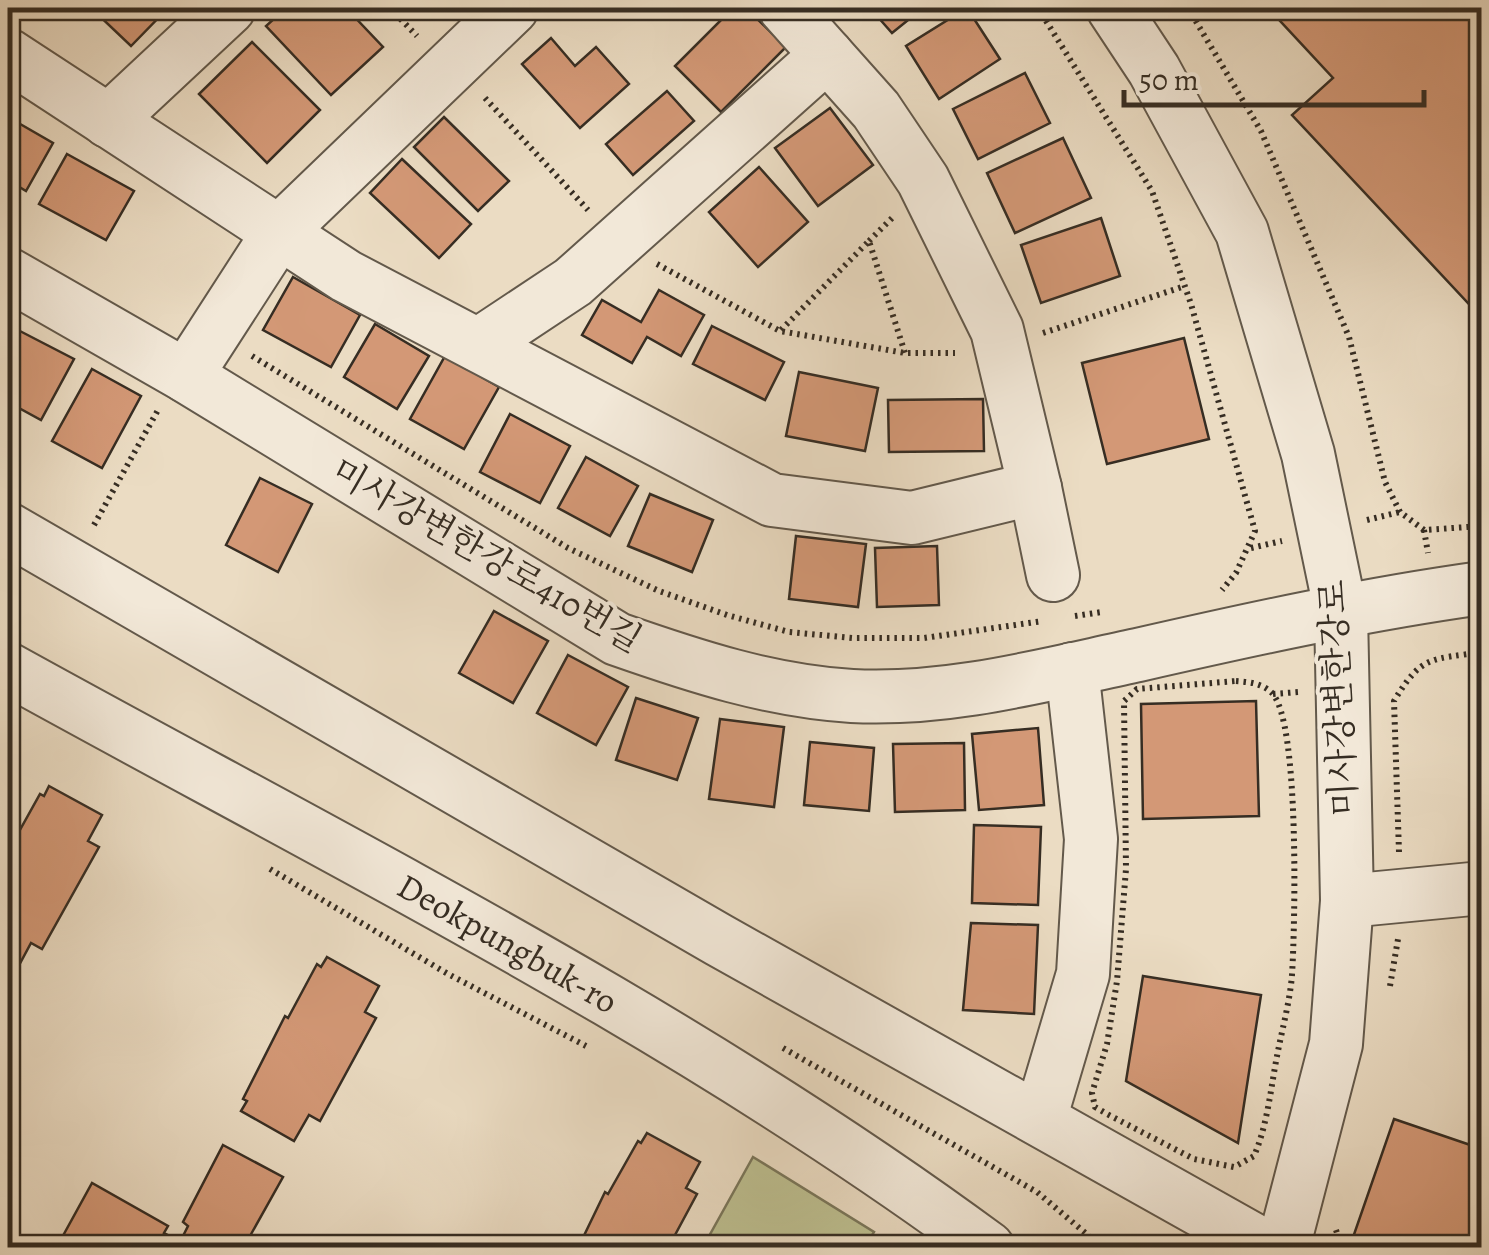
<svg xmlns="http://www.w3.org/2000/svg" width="1489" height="1255" viewBox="0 0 1489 1255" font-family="Alegreya,'Noto Serif KR',serif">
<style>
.green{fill:#bdbf90;stroke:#7a765a;stroke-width:2.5}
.building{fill:#d39876;stroke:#362d23;stroke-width:2.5}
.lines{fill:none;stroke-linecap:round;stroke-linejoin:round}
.minor-casing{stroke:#63594b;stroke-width:56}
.path{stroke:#362d23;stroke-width:6;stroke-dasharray:2.5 5;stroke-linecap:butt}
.minor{stroke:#f2e8d8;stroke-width:52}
.labels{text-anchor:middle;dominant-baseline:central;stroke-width:8;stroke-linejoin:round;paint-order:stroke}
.street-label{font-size:35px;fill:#362d23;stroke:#f2e8d8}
</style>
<rect width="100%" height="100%" fill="#ebdcc3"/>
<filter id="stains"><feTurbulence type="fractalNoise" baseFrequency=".002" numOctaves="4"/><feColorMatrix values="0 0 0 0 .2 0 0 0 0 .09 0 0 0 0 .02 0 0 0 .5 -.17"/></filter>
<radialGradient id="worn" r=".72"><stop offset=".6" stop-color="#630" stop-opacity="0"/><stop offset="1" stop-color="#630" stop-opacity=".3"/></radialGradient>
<path class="green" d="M753,1157L874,1232L865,1247H703Z"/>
<g class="building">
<path d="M91,8H168L131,46Z"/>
<path d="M286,8H346L383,47L331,95L266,26Z"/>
<path d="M733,8H746L786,47L721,112L675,66Z"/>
<path d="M870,8H923L892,33Z"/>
<path d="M967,8L1000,59L939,99L906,46Z"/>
<path d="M1268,8H1482V318L1292,115L1333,78Z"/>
<path d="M551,38L575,66L596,47L629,84L580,128L522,64Z"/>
<path d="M252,42L320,110L267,163L199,94Z"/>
<path d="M1025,73L1050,123L978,159L953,109Z"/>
<path d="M667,91L694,121L633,175L606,144Z"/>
<path d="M830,108L873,165L818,206L775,148Z"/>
<path d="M8,117L53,143L26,191L8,180Z"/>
<path d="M444,117L509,181L478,211L414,147Z"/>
<path d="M1063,138L1091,198L1015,233L987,173Z"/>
<path d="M67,154L134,191L106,240L39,204Z"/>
<path d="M402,159L471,224L439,258L370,193Z"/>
<path d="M759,167L808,222L758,267L709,212Z"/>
<path d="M1101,218L1120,276L1041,303L1021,245Z"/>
<path d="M293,277L360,315L331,367L263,330Z"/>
<path d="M659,290L704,315L681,356L647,337L632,363L582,335L602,300L641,322Z"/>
<path d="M375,324L429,356L397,409L344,377Z"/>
<path d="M712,326L784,362L765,400L693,364Z"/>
<path d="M16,329L74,359L41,420L8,402V345Z"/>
<path d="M1184,338L1209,439L1107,464L1082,363Z"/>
<path d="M445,356L499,387L464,449L410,419Z"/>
<path d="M92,369L141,396L102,468L52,441Z"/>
<path d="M799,372L878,388L865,451L786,436Z"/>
<path d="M983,399L984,451L889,452L888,400Z"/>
<path d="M510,414L570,446L540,503L480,472Z"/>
<path d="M586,457L638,486L610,536L558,508Z"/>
<path d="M260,478L312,504L278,572L226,545Z"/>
<path d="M650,494L713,520L692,572L628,546Z"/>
<path d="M796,536L866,544L858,607L789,599Z"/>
<path d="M937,546L939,605L877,607L875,548Z"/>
<path d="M494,611L548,641L513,703L459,673Z"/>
<path d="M568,655L628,687L596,745L537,713Z"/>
<path d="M636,698L698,718L677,780L616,760Z"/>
<path d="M1256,701L1259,816L1143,819L1141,704Z"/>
<path d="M720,719L784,727L774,807L709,799Z"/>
<path d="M1038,728L1044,805L979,810L972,734Z"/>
<path d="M810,742L874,748L869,811L804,805Z"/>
<path d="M964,743L965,810L895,812L893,744Z"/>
<path d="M49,786L102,815L88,841L99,847L42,949L31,943L17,969L8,964V845L11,846L40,794L44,796Z"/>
<path d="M974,825L1041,827L1038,905L972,903Z"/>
<path d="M971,923L1038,925L1034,1014L963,1010Z"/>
<path d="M327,957L379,986L365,1012L376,1018L320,1121L309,1115L294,1141L241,1111L247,1101L243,1099L285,1016L288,1018L317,964L321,967Z"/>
<path d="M1143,976L1261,995L1238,1143L1126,1081Z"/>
<path d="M1394,1119L1482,1149V1248L1350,1246Z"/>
<path d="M647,1133L700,1162L686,1188L697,1194L668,1248H578L605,1192L608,1194L638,1141L641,1143Z"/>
<path d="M223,1145L283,1177L250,1236L243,1238L246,1248H67L59,1243L92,1183L168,1226L164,1233L174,1238L183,1236L188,1226L183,1222Z"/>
</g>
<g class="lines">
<defs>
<g id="minor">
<path d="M1113,8L1154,70L1242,232L1308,454L1341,613L1347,901L1336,1044L1283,1248"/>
<path d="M8,55L346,276L772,500L912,518L1035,488L997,330L923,180L876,110L785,8"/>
<path d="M108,121L229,8"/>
<path d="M8,274L186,376L617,639C694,666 770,691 852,696C949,701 1044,675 1138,655C1252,629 1366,604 1482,588"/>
<path d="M478,345L573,282L827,55"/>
<path d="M186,376L279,232L512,8"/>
<path d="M1035,488L1053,575"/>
<path d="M8,529L719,940L1268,1248"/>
<path id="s1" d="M8,669C339,852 682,1022 988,1248"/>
<path d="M1347,901L1482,888"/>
<path d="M1040,1119L1083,974L1091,839L1072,669"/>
</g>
</defs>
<use href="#minor" class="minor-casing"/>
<g class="path">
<path d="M390,8L417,36"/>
<path d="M1038,8L1152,191L1191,304L1255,531L1236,573L1222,590"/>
<path d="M1188,8L1261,131L1349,337L1385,482L1400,512L1424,530L1482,526"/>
<path d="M485,98L588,210"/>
<path d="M869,241L893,217"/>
<path d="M657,264L780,331L905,353H955"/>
<path d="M781,330L869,241L905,353"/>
<path d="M1043,333L1185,286"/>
<path d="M252,356L568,548L659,591L727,615L789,632L853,638H924L1043,621"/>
<path d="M1367,520L1400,512"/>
<path d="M94,525L158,410"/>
<path d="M1424,530L1428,553"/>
<path d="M1251,548L1282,541"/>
<path d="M1075,616L1102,612"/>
<path d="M1236,681C1249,682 1262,683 1272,693C1300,722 1295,927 1292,975C1290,1000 1283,1026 1278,1051C1271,1085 1268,1124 1254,1156L1234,1167L1194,1159L1107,1114L1095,1107L1092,1093L1107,1044L1117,981L1126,869L1124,701L1137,689Z"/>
<path d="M1273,694L1299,692"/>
<path d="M1399,852L1394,701C1422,654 1431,660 1482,652"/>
<path d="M270,869L448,974L586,1046"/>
<path d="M1390,986L1398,939"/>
<path d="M783,1048L1037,1192L1103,1248"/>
<path d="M1336,1230L1342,1248"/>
</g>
<use href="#minor" class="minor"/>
</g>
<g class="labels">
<g class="street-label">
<text transform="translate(487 555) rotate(30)">미사강변한강로410번길</text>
<text transform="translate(1338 698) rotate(-93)">미사강변한강로</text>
<text stroke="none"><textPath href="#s1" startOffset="570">Deokpungbuk-ro</textPath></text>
</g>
</g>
<rect width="1489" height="1255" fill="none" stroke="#ebdcc3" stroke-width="40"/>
<rect x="10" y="10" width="1469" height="1235" fill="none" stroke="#362d23" stroke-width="5"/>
<rect x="20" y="20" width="1449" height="1215" fill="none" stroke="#362d23" stroke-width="2.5"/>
<path d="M1124 90v15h300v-15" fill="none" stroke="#362d23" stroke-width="5"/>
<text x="1139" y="90" font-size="30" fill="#362d23" stroke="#f2e8d8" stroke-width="8" paint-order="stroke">50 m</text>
<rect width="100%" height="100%" filter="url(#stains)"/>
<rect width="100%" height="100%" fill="url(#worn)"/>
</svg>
